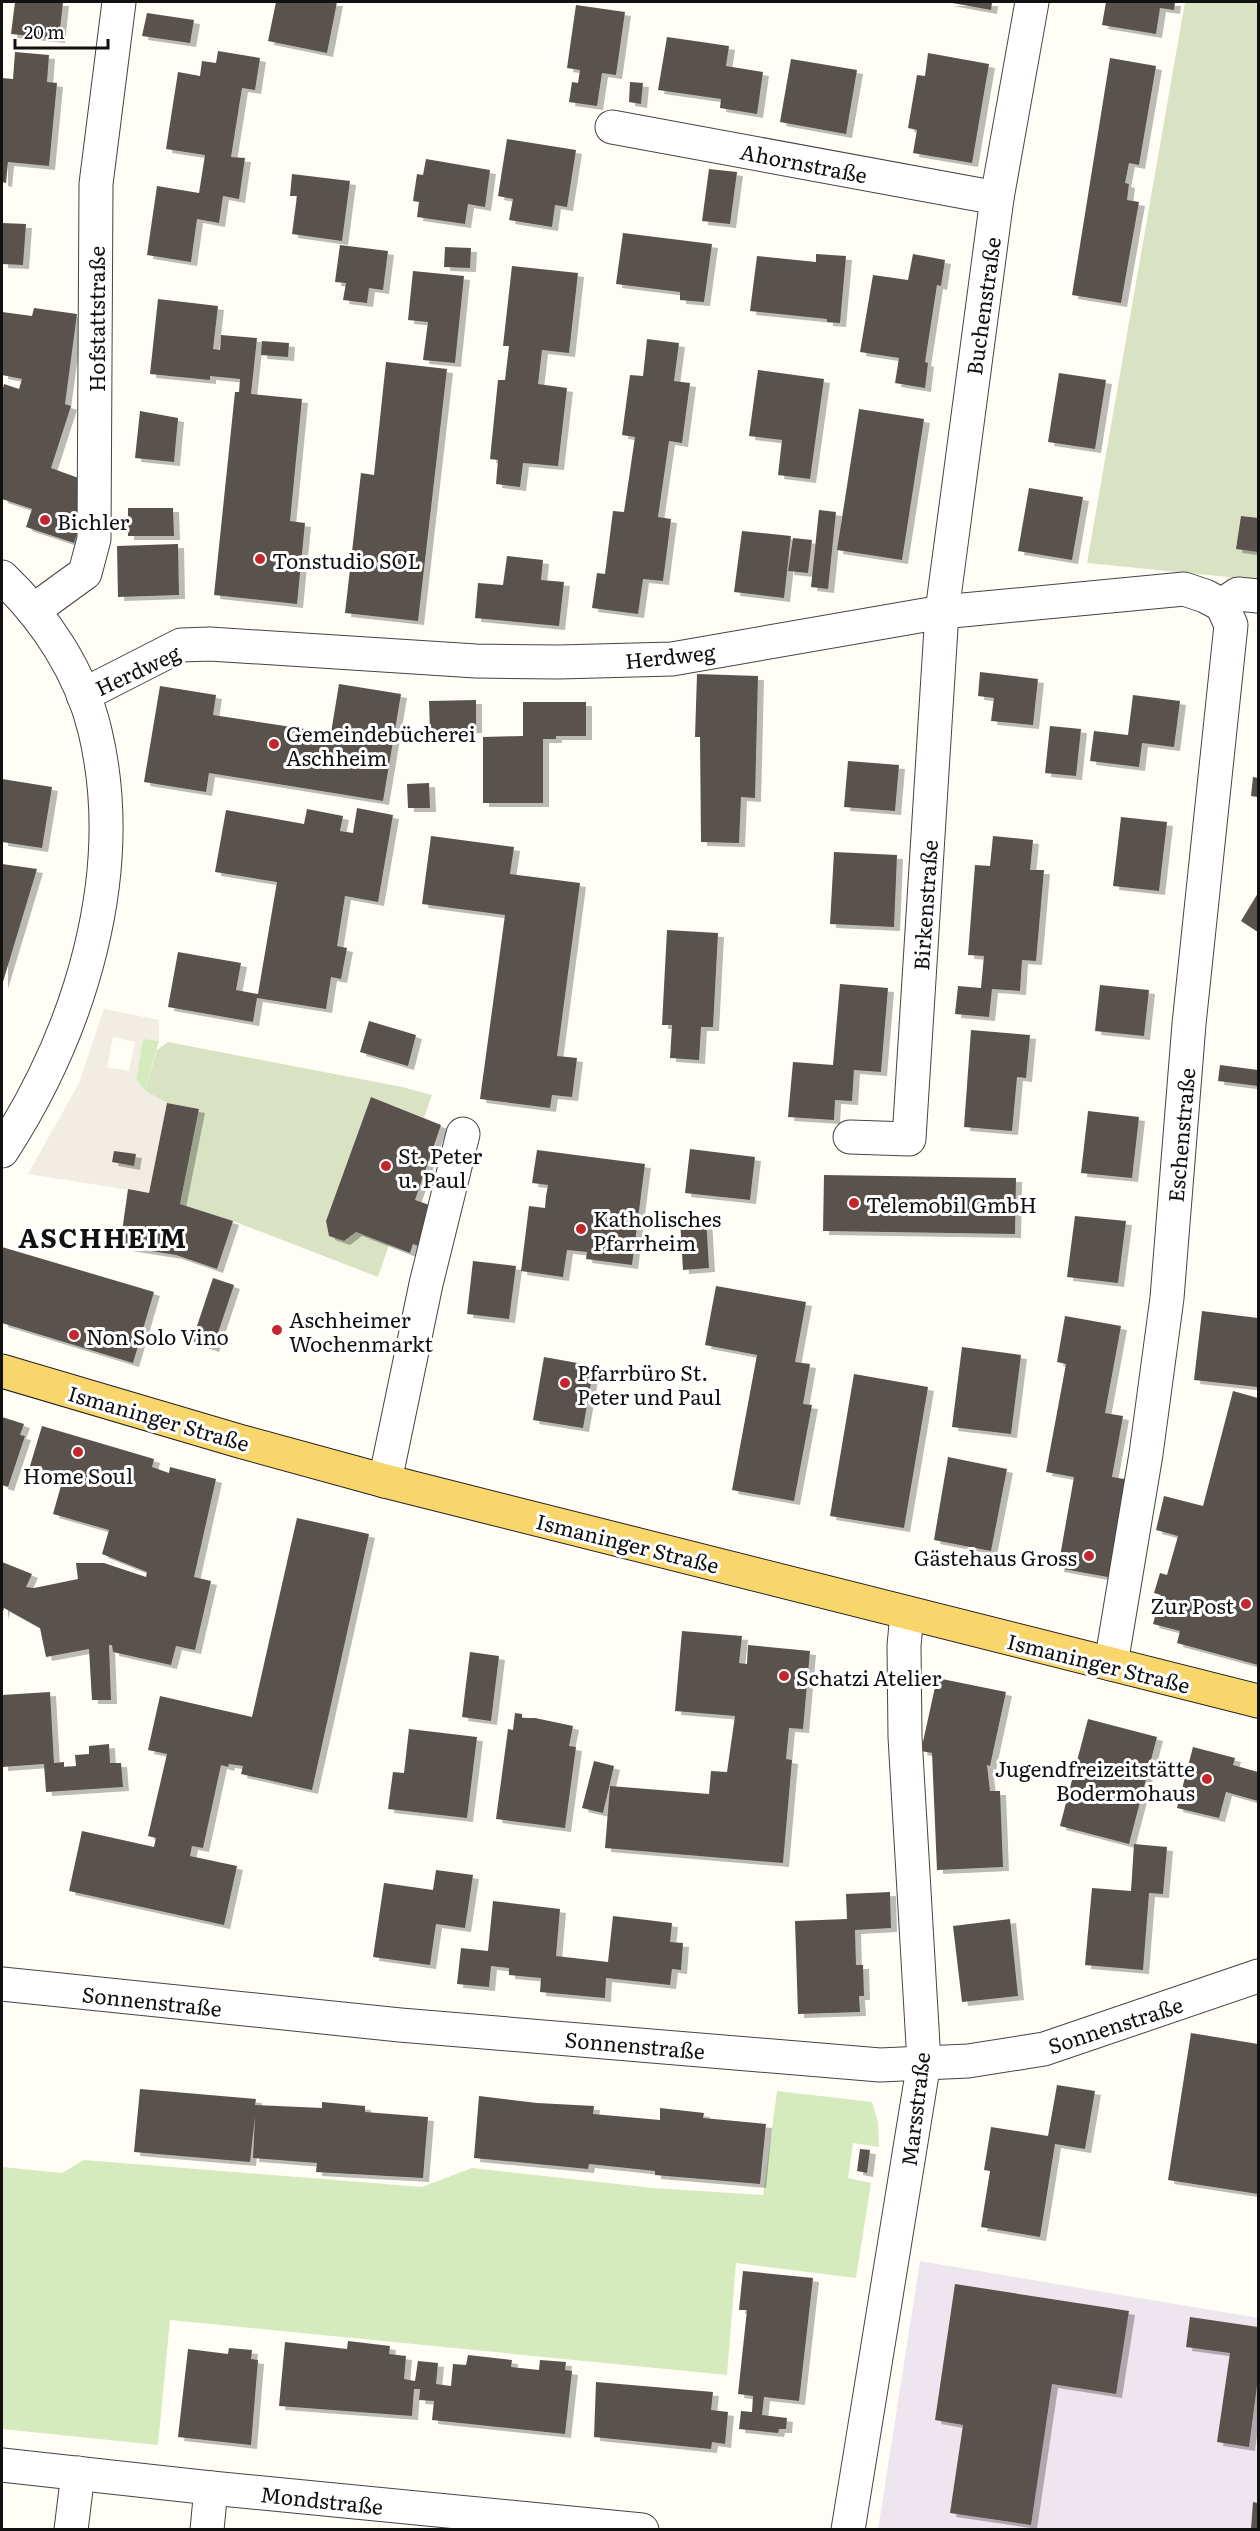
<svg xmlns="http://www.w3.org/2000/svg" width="1260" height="2531" viewBox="0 0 1260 2531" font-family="Literata,serif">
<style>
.industrial{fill:#eee6ef}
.green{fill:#d5ebbd}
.cemetery{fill:#d9e3c4}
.plaza{fill:#f1ede2;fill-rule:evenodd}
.building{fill:#5a524d;filter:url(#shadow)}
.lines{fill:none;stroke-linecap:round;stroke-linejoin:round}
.minor-casing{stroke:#444;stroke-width:35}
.major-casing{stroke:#222;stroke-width:35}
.minor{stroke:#fff;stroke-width:33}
.major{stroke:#f9d66b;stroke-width:33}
.poi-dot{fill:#c4262e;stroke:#fff;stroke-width:2}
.labels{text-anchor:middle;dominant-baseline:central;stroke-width:6;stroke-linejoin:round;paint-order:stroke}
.street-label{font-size:21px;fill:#111;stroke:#fff}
.poi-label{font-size:21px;fill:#111;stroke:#fff;text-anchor:start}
.district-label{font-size:27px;font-weight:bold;letter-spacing:1.5px;fill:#111;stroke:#fff}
</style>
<defs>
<filter id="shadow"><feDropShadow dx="6" dy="4" stdDeviation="0" flood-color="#0004"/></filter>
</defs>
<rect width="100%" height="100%" fill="#fffdf5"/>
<path class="industrial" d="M920,2261L1258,2318V2529L878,2530Z"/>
<g class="green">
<path d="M143,1038L159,1041L145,1091L136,1080Z"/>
<path d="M777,2091L872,2102L878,2122L879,2147L853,2143L848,2178L871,2183L856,2278L736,2263L727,2375L170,2320L158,2445L2,2429V2167L62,2173L84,2160L422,2187L472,2168L653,2188L763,2195Z"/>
</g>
<g class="cemetery">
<path d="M1185,2H1258V580L1087,563Z"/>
<path d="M168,1042L402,1087L432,1095L424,1118L371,1097L326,1221L329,1236L344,1241L356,1232L389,1245L378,1277L233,1221L180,1204L199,1109L167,1103L145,1091L157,1050Z"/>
</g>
<path class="plaza" d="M104,1009L159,1020V1041L143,1039L136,1080L145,1091L167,1103L149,1193L28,1174L79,1083ZM113,1037L135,1042L129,1071L107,1067Z"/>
<g class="building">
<path d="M15,2H63L59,39L11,34Z"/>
<path d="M276,2H337L327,53L268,41Z"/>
<path d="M947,2H992L991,10Z"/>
<path d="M1106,2H1175L1174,10L1160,8L1156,34L1102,25Z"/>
<path d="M576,5L625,12L616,75L602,73L597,106L569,102L572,82L578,83L580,70L567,68Z"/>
<path d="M147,13L194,20L190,43L142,36Z"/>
<path d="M667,37L729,46L726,66L763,72L757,114L720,108L721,99L658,90Z"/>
<path d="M218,51L260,58L255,90L242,88L231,157L245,158L239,199L223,196L219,223L197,219L191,262L147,255L157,186L199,193L205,155L166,149L178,72L200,76L202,61L216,63Z"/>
<path d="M15,52L49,55L47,82L57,83L49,166L8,162L6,183L2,182V78L13,79Z"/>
<path d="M928,53L989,64L972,163L913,153L917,130L908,128L917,75L925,76Z"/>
<path d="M1110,58L1156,66L1139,165L1129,163L1125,183L1129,184L1127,200L1139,202L1121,303L1072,295Z"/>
<path d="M791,59L857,70L846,134L780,122Z"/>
<path d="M630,82L643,83L641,104L629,102Z"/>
<path d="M507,139L576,150L567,207L555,205L552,227L509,220L513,199L498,196Z"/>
<path d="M426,159L490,170L485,207L468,204L465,224L417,217L419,202L413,201L417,174L423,175Z"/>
<path d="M709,169L737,172L730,224L702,221Z"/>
<path d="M292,174L350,181L342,241L292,234L297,196H290Z"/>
<path d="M2,223L26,224L23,265L2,264Z"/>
<path d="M623,233L712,244L704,302L680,300V292L616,284Z"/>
<path d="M340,245L388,251L383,290L369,288L367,303L343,300L346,283L335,282Z"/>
<path d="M445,247L471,248L470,268L444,267Z"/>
<path d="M816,254L846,256L840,323L827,322V319L750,311L757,256L816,262Z"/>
<path d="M913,254L945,260L941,286L937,285L925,362L928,363L925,388L895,383L899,358L860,352L873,275L908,280Z"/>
<path d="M512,266L578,273L569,353L542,350L538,384L567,388L558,466L523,463L520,487L496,484L498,460L490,459L498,380H505L509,346H503Z"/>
<path d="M413,271L464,276L455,363L423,360L428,322L408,320Z"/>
<path d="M158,299L218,306L213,349L220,350L221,335L257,338L251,394L302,399L290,521L305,523L297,604L214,595L235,392H239L240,379L210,376V380L150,374Z"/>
<path d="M34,308L77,314L65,404L71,406L51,468L84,480L83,515L74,543L26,527L32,509L2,499V392L4,384L19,389L22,379L2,375V312L32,316Z"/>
<path d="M647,339L679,343L674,381L690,383L682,443L669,441L658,517L671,519L663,581L643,579L638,614L592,608L597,573L605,574L613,511L624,512L635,437L622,435L630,375L643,376Z"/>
<path d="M262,341L289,343L288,357L261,355Z"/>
<path d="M386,362L447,369L418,621L345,613L361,473L374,475Z"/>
<path d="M758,370L824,379L810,479L778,475L782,440L749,436Z"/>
<path d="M1059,373L1106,380L1095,449L1048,442Z"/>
<path d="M859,409L924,419L902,560L837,550Z"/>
<path d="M140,411L178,418L174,462L135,458Z"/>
<path d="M1029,488L1083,497L1072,560L1018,551Z"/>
<path d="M128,508H173L174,536H128Z"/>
<path d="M819,510L836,512L828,589L811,587Z"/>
<path d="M1241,516L1258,518V552L1236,549Z"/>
<path d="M742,531L791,536L784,598L734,592Z"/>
<path d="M793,538L812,540L808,573L788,571Z"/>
<path d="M178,544L179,595L118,597L117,546Z"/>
<path d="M507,556L543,560L541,580L564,582L559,626L475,618L478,583L503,585Z"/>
<path d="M980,672L1038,679L1033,725L991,721L994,698L978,696Z"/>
<path d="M697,674L758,676L755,798L741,797L739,843L701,842L700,737H695Z"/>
<path d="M339,684L401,694L383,801L209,773L206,792L144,782L160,686L216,695L213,715L331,733Z"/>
<path d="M1133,695L1180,701L1174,747L1142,743L1139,767L1090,761L1094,731L1128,735Z"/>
<path d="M476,700V729L430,731L429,701Z"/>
<path d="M523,702H586V736H556V739H543V803H483V737L523,736Z"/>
<path d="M1050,726L1081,729L1076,776L1045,773Z"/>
<path d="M848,761L899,765L895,811L844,807Z"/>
<path d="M1253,777L1258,778V797L1251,796Z"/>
<path d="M2,779L52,787L42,848L2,842Z"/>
<path d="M429,783L430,808H408L407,784Z"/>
<path d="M357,808L393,815L378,902L345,896L337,946L347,948L341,979L331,977L326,1009L257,998L253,1022L168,1007L178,952L241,963L236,990L258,994L277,882L215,872L226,810L304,824L307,809L343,816L340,831L353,833Z"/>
<path d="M1121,817L1167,822L1159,891L1113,886Z"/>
<path d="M431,836L514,847L510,874L580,883L557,1056L577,1058L572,1097L552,1095L550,1108L480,1099L505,915L422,904Z"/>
<path d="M993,836L1033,840L1030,870H1044L1036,961L1022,960L1020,991L992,989L989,1017L955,1014L958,986L981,988L984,956L968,955L975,865L990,866Z"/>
<path d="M834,852L897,855L894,927L830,924Z"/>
<path d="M2,864L37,869L2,985Z"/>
<path d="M1258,893V932L1241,921Z"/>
<path d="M667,930L718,933L713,1027H701L699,1060L670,1058L672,1025H662Z"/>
<path d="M840,984L888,988L881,1072L854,1070L852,1101L835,1100L834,1120L788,1117L793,1062L833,1065Z"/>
<path d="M1100,985L1149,990L1144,1036L1095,1031Z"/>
<path d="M369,1021L416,1035L408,1066L360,1052Z"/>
<path d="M971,1030L1030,1035L1026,1078L1017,1077L1012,1131L964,1127Z"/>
<path d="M1220,1065L1258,1070V1086L1218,1081Z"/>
<path d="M371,1097L441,1125L415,1200L435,1207L421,1247L413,1244L410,1253L356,1232L344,1241L329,1236L326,1221Z"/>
<path d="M167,1103L199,1109L180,1204L233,1221L217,1269L176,1255L120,1246L128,1189L149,1193Z"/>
<path d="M1088,1111L1139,1117L1132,1178L1081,1173Z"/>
<path d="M690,1149L755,1157L750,1200L685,1193Z"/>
<path d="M537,1150L645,1164L632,1265L586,1259L587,1252L567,1250L563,1277L521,1271L529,1206L545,1208L546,1196L548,1185L532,1183Z"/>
<path d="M114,1151L136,1154L134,1166L112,1162Z"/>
<path d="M824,1175L1016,1178L1015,1234L823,1231Z"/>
<path d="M1075,1216L1126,1221L1118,1283L1067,1277Z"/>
<path d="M706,1217L709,1268L683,1270L680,1219Z"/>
<path d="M2,1247L154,1292L133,1363L2,1323Z"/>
<path d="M473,1261L516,1266L509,1319L467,1314Z"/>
<path d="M213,1278L234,1285L213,1348L192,1341Z"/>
<path d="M716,1286L806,1302L795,1362L810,1364L803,1404L812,1405L794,1501L732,1490L757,1355L705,1345Z"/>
<path d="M1202,1311L1258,1318V1387L1194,1380Z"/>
<path d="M1065,1316L1121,1326L1105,1413L1123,1416L1112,1477L1130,1480L1113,1578L1058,1568L1074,1477L1046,1472L1066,1364L1057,1362Z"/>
<path d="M962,1347L1021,1355L1011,1434L952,1427Z"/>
<path d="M544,1357L594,1366L583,1428L533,1420Z"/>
<path d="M854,1374L928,1387L904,1528L830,1516Z"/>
<path d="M1233,1391L1258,1398V1665L1177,1643L1180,1631L1153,1624L1161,1595L1154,1593L1160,1573L1167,1575L1178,1536L1156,1530L1164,1496L1203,1506Z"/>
<path d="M2,1417L24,1424L20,1435L25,1436L8,1487L2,1485Z"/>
<path d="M42,1426L154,1459L152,1467L169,1473L170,1467L216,1479L194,1577L211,1581L195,1650L176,1646L171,1665L113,1652L112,1645H109L111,1700H92L89,1649L46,1657L40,1628L4,1608L2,1615V1562L32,1574L26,1587L34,1588L78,1579L76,1563H104L146,1577L147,1572L102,1554L109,1530L53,1514L64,1475L30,1466Z"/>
<path d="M948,1457L1007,1469L991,1551L934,1540Z"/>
<path d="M297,1518L369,1534L312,1790L241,1774L243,1766L229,1764L228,1767L221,1765L203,1848L192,1846L190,1856L237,1866L224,1925L69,1891L82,1831L154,1847L156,1838L148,1836L167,1754L148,1750L160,1696L252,1717Z"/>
<path d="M682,1631L742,1636L739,1663L747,1664L748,1645L810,1651L803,1729L789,1728L786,1759L792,1760L783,1863L605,1848L610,1786L709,1794L711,1771L727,1772L735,1716L675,1711Z"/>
<path d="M470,1652L499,1656L491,1721L462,1717Z"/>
<path d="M937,1678L1006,1692L990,1766L987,1765L990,1791H1000L1003,1867L937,1870L932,1753L921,1751Z"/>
<path d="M50,1692L54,1763L64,1762V1767L76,1766L75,1755L89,1754V1746L109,1744L110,1763H121L123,1787L46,1792L44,1764L2,1767V1695Z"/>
<path d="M515,1713L522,1714V1718H535L573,1726L569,1746L576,1747L565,1828L496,1819L508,1729L513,1730Z"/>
<path d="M1088,1719L1157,1737L1129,1844L1060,1826Z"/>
<path d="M409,1729L477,1737L467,1818L388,1809L393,1772L404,1773Z"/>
<path d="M1193,1747L1235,1758L1233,1765L1258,1772V1801L1226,1792L1219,1818L1177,1808Z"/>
<path d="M594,1761L614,1766L603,1813L582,1808Z"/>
<path d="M1134,1844L1167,1847L1163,1894L1149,1893L1143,1970L1085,1965L1092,1888L1131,1891Z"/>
<path d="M436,1870L473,1875L465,1928L436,1924L430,1965L373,1957L384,1883L433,1890Z"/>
<path d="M890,1892L891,1928L855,1930L856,1965H863L864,1996H859L860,2012L798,2014L795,1921L847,1919L846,1894Z"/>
<path d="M493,1901L560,1909L556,1956L608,1962L613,1916L672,1923L670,1942L683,1943L681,1970L672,1969L670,1985L606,1978L605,1998L540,1992L541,1978L509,1975V1968L491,1966L489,1987L457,1984L461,1948L488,1951Z"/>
<path d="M1010,1919L1018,1996L962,2002L953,1926Z"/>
<path d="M1191,2033L1258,2044V2194L1168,2180Z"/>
<path d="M1057,2085L1095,2091L1085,2149L1055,2144L1040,2237L981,2227L990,2171L984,2170L991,2127L1048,2136Z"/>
<path d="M140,2089L256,2099L255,2105L322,2108V2102L365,2106V2112L428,2117L423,2178L316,2172L317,2163L253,2158L255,2116L250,2162L134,2152Z"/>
<path d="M479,2096L537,2103L594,2106L593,2114L660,2120V2108L704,2113L703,2118L766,2124L760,2184L655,2175V2171L589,2164L588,2169L474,2158Z"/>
<path d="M860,2149L870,2150L867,2173L857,2171Z"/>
<path d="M743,2271L813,2278L799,2401L764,2397L762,2415L787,2418L786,2429H779L778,2433L739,2429L741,2411L752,2412L753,2396L738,2394L747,2310H739Z"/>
<path d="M955,2284L1129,2311L1116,2394L1052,2384L1031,2525L950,2513L963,2425L935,2420Z"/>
<path d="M1190,2317L1258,2327V2378L1249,2447L1217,2442L1230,2353L1186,2347Z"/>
<path d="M348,2341L390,2346L389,2354L406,2356L404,2379L415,2381L418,2361L438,2363L436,2384L451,2386L453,2364L466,2365L468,2355L512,2360L511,2367L539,2370L540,2360L566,2362L565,2370L572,2371L565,2434L432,2420L434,2401L419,2400L420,2389H414L412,2416L279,2406L285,2342L347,2349Z"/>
<path d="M229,2348L252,2350L251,2359L258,2360L251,2445L178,2437L188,2349L228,2354Z"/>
<path d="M596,2382L713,2392L711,2410L728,2412L725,2444L712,2442L711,2449L594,2437Z"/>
<path d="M1253,2502L1258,2503V2529H1251Z"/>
</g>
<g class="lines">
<defs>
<g id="minor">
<path d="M612,127L997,198"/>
<path d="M2,577C45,618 81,672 95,731C129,874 80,1031 2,1151"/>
<path d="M34,610L85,573L94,539L96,184L119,2"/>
<path d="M83,695L181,645L210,644L476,661L559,662L672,659L942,612L1184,589L1205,596L1222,605L1238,594L1258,596"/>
<path d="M850,1137L909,1139L942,612L997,198L1032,2"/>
<path d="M385,1481L426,1284L463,1134"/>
<path d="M1111,1664L1146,1454L1167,1298L1189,1024L1231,625L1222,605"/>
<path d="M2,1984L400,2025L880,2065L968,2061L1044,2049L1258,1976"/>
<path d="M2,2465L211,2488L642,2530"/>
<path d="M71,2530L78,2473"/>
<path d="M207,2530L211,2488"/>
<path d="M848,2530L924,2062L905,1737L904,1646L907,1613"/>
</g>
<path id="major" d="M2,1371L239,1441L385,1481L1258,1701"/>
</defs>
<use href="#minor" class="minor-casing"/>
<use href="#major" class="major-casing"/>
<use href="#minor" class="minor"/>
<use href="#major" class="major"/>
</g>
<g class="poi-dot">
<circle cx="45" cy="520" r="6"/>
<circle cx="260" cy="559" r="6"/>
<circle cx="274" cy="744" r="6"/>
<circle cx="386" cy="1166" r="6"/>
<circle cx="854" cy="1203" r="6"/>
<circle cx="581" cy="1229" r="6"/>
<circle cx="277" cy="1330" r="6"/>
<circle cx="74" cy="1335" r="6"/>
<circle cx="565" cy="1383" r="6"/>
<circle cx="78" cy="1452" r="6"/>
<circle cx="1089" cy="1556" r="6"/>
<circle cx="1246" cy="1604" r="6"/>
<circle cx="784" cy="1676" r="6"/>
<circle cx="1207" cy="1779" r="6"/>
</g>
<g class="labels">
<g class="street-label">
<text transform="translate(804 162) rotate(11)">Ahornstraße</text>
<text transform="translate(982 306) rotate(-82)">Buchenstraße</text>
<text transform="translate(95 319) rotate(-90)">Hofstattstraße</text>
<text transform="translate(670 655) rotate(-6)">Herdweg</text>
<text transform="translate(137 669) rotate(-25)">Herdweg</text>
<text transform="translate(924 905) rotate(-86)">Birkenstraße</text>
<text transform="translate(1180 1135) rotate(-85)">Eschenstraße</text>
<text transform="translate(159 1417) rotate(16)">Ismaninger Straße</text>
<text transform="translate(628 1542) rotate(14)">Ismaninger Straße</text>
<text transform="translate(1099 1662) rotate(14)">Ismaninger Straße</text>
<text transform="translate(152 2000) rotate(6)">Sonnenstraße</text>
<text transform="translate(1115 2024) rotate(-18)">Sonnenstraße</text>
<text transform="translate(635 2044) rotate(5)">Sonnenstraße</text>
<text transform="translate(914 2109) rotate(-83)">Marsstraße</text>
<text transform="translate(322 2499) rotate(6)">Mondstraße</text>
</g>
<g class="poi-label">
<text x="57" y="520">Bichler</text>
<text x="272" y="559">Tonstudio SOL</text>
<text x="286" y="732">Gemeindebücherei<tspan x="286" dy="24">Aschheim</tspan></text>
<text x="398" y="1154">St. Peter<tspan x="398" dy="24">u. Paul</tspan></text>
<text x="866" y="1203">Telemobil GmbH</text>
<text x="593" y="1217">Katholisches<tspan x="593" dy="24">Pfarrheim</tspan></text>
<text x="289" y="1318">Aschheimer<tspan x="289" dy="24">Wochenmarkt</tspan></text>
<text x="86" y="1335">Non Solo Vino</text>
<text x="577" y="1371">Pfarrbüro St.<tspan x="577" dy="24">Peter und Paul</tspan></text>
<text x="78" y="1474" text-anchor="middle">Home Soul</text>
<text x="1077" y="1556" text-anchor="end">Gästehaus Gross</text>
<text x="1234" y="1604" text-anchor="end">Zur Post</text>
<text x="796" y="1676">Schatzi Atelier</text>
<text x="1195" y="1767" text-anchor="end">Jugendfreizeitstätte<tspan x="1195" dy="24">Bodermohaus</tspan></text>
</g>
<g class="district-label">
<text x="103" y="1236">ASCHHEIM</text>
</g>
</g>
<rect width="1260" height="2531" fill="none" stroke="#111111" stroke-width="6"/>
<path d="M15 39v9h93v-9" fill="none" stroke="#111111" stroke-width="3"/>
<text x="24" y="39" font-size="18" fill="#111111" stroke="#ffffff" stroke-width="4.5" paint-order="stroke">20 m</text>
</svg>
